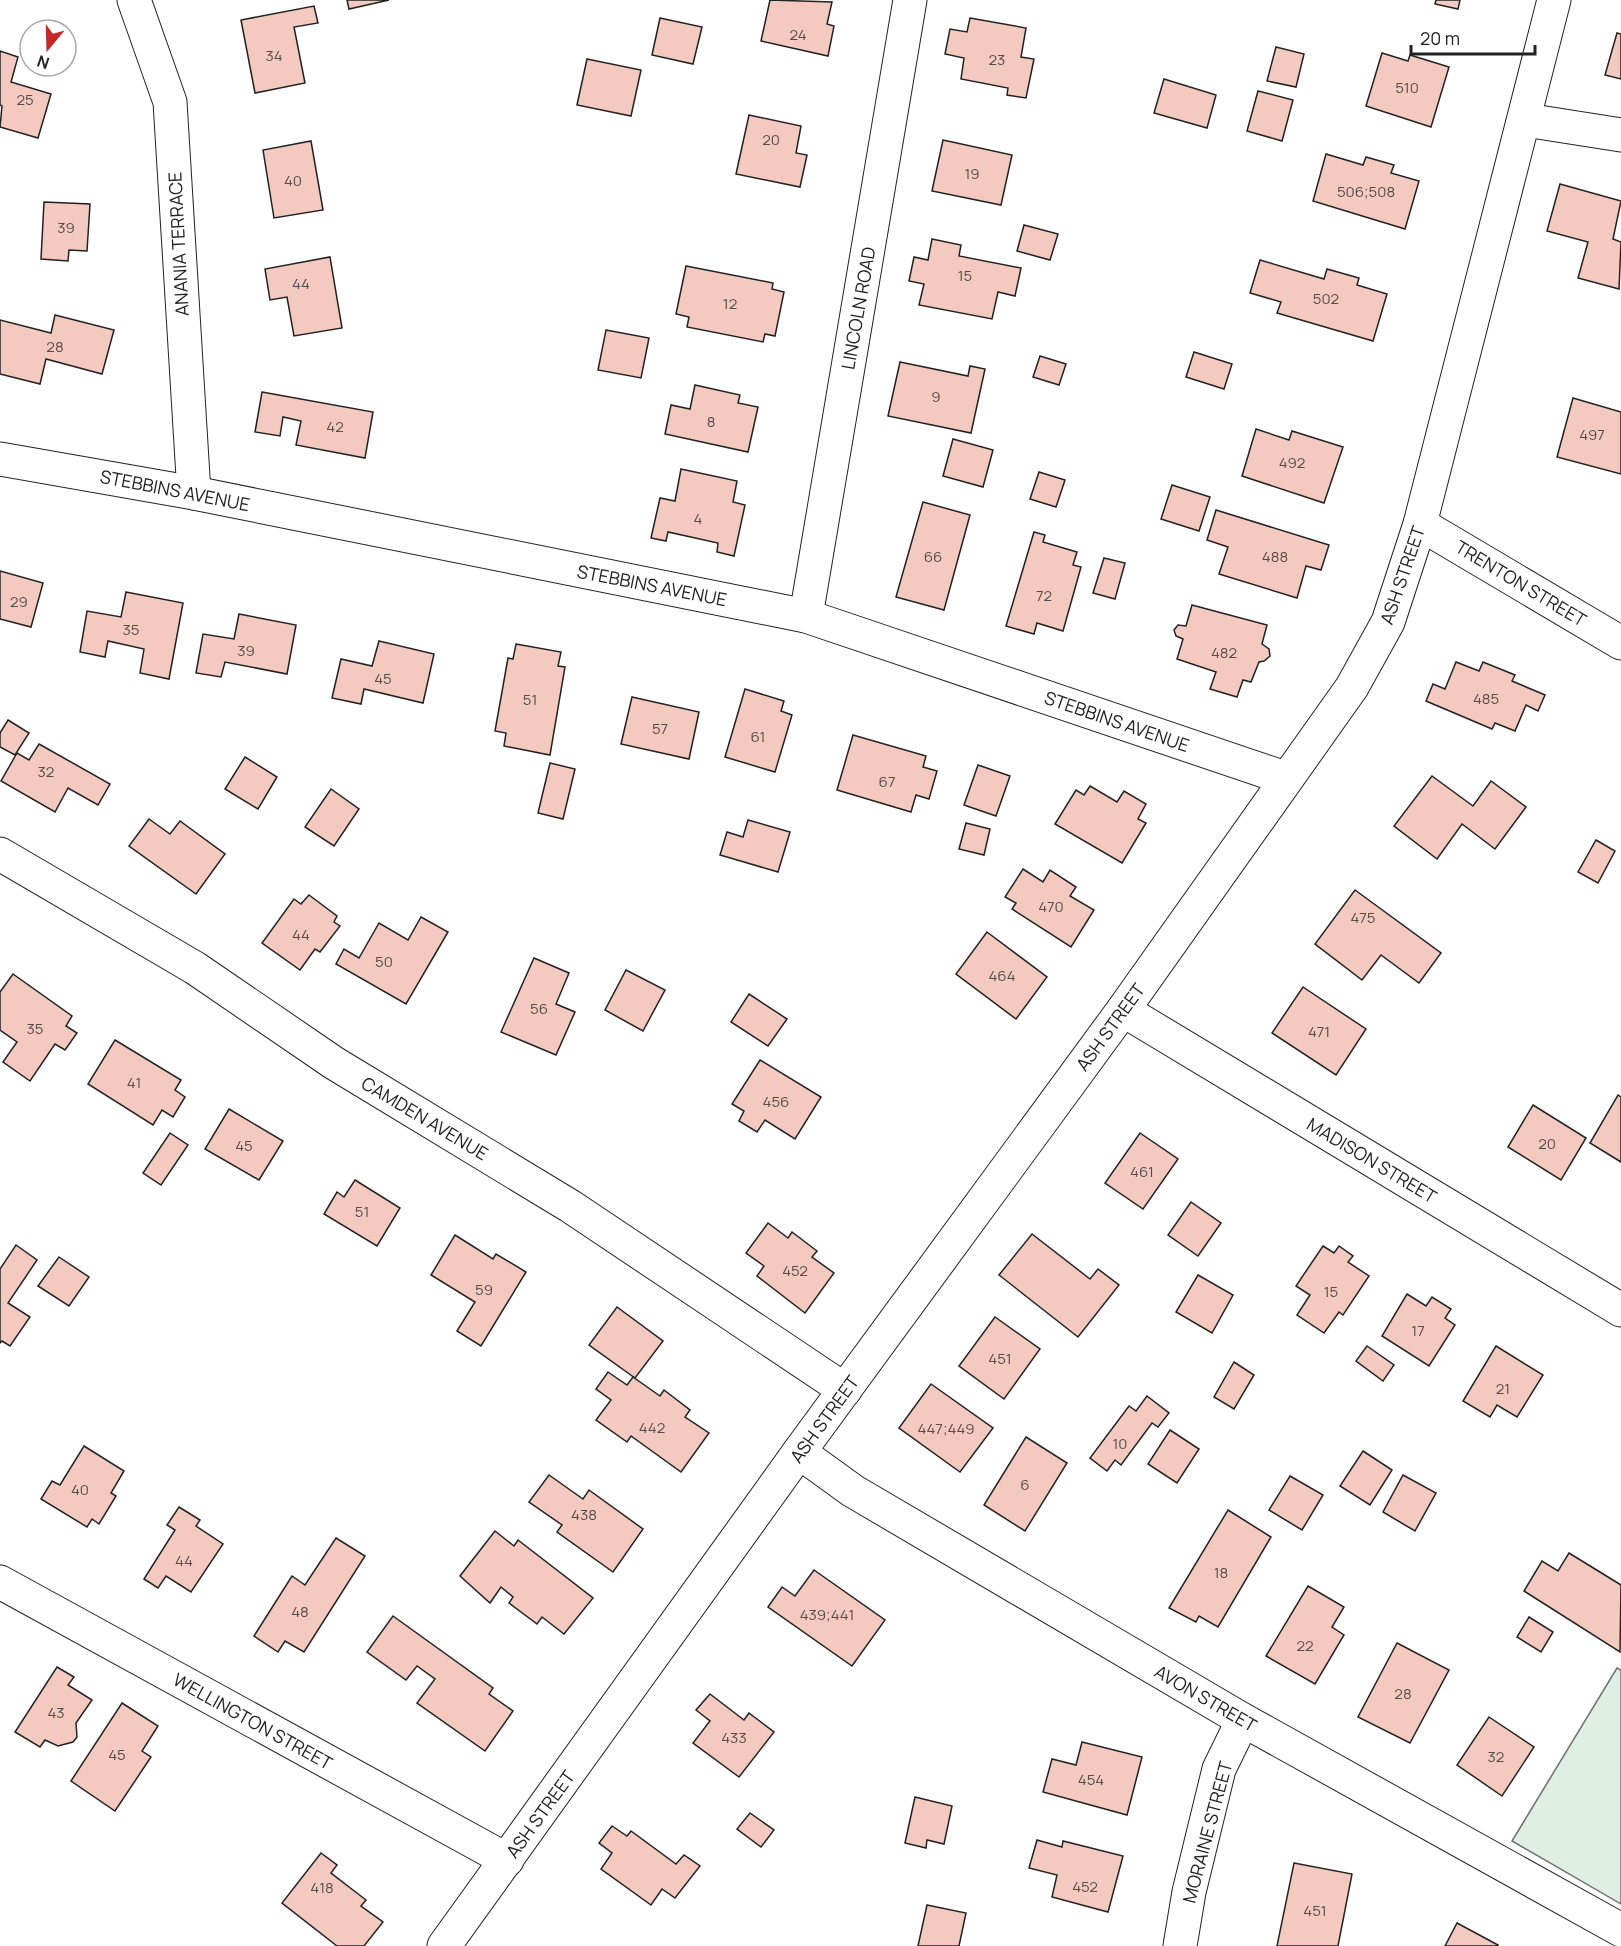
<svg xmlns="http://www.w3.org/2000/svg" width="1621" height="1946" viewBox="0 0 1621 1946" font-family="Manrope,sans-serif">
<style>
.green{fill:#e0efe3;stroke:#6f6f6f;stroke-width:1.5}
.building{fill:#f3c9c0;stroke:#222;stroke-width:1.5}
.lines{fill:none;stroke-linecap:round;stroke-linejoin:round}
.minor-casing{stroke:#222;stroke-width:35}
.tertiary-casing{stroke:#222;stroke-width:35}
.minor{stroke:#fff;stroke-width:33}
.tertiary{stroke:#fff;stroke-width:33}
.labels{text-anchor:middle;dominant-baseline:central;stroke-width:4.5;stroke-linejoin:round;paint-order:stroke}
.number-label{font-size:15px;fill:#564c4a}
.street-label{font-size:18px;fill:#222;stroke:#fff}
</style>
<rect width="100%" height="100%" fill="#fff"/>
<path class="green" d="M1617,1668L1621,1670V1904L1512,1841Z"/>
<g class="building">
<path d="M347,0H389L349,9Z"/>
<path d="M770,0L832,2L827,24L834,26L828,56L761,41Z"/>
<path d="M1436,0H1460L1458,9L1435,4Z"/>
<path d="M314,6L318,23L294,27L305,83L255,93L241,20Z"/>
<path d="M660,18L702,27L693,64L652,55Z"/>
<path d="M970,18L1026,28L1021,57L1034,59L1026,98L1007,95L1008,88L961,79L964,58L945,54L950,29L967,32Z"/>
<path d="M1617,33L1621,34V79L1605,75Z"/>
<path d="M1276,47L1304,54L1296,87L1267,81Z"/>
<path d="M0,51L18,57L11,82L51,94L38,138L0,127L2,106L0,105Z"/>
<path d="M1382,53L1408,61L1410,55L1449,67L1431,127L1366,106Z"/>
<path d="M587,59L641,70L631,116L577,105Z"/>
<path d="M1164,79L1216,95L1207,128L1154,113Z"/>
<path d="M1258,91L1293,100L1282,141L1247,131Z"/>
<path d="M749,115L801,126L796,153L807,155L800,187L736,174Z"/>
<path d="M943,140L1012,155L1001,205L932,191Z"/>
<path d="M311,141L323,210L274,218L263,150Z"/>
<path d="M1326,154L1363,165L1366,157L1394,165L1391,173L1419,181L1405,229L1313,201Z"/>
<path d="M1560,184L1621,201L1613,239L1621,242L1619,289L1578,278L1588,242L1547,231Z"/>
<path d="M44,202L90,204L87,251L69,250L68,261L41,259Z"/>
<path d="M1024,225L1058,234L1050,260L1017,251Z"/>
<path d="M932,239L961,245L959,256L1021,268L1015,296L998,292L992,319L919,305L924,284L909,281L914,257L928,260Z"/>
<path d="M330,257L342,328L294,336L287,297L270,300L265,269Z"/>
<path d="M1260,260L1324,279L1327,269L1359,278L1357,285L1387,294L1373,341L1277,313L1281,302L1250,293Z"/>
<path d="M686,266L773,283L772,289L784,292L775,336L765,334L763,342L687,327L689,317L676,314Z"/>
<path d="M55,315L114,330L102,374L46,359L40,384L0,374V320L51,333Z"/>
<path d="M606,330L649,338L641,378L598,370Z"/>
<path d="M1194,352L1232,364L1224,389L1186,377Z"/>
<path d="M1040,356L1066,364L1059,385L1033,377Z"/>
<path d="M900,362L968,376L970,366L985,369L971,433L888,416Z"/>
<path d="M695,385L740,395L738,403L758,407L748,452L665,434L671,405L690,409Z"/>
<path d="M262,392L373,412L365,458L296,445L301,421L283,417L280,436L255,432Z"/>
<path d="M1573,398L1621,412V474L1557,457Z"/>
<path d="M1256,429L1289,440L1292,431L1343,447L1324,503L1242,476Z"/>
<path d="M953,439L993,450L983,487L943,476Z"/>
<path d="M681,469L737,481L733,502L745,505L734,556L717,552L718,543L668,532L666,541L651,538L660,498L675,501Z"/>
<path d="M1039,472L1065,480L1056,507L1030,499Z"/>
<path d="M1172,485L1210,497L1199,531L1161,519Z"/>
<path d="M923,502L970,515L944,610L896,597Z"/>
<path d="M1216,510L1329,545L1321,570L1306,566L1297,598L1219,574L1228,547L1207,540Z"/>
<path d="M1034,532L1045,535L1043,542L1077,552L1073,565L1081,567L1063,631L1037,623L1034,634L1006,626Z"/>
<path d="M1104,558L1125,563L1115,599L1093,593Z"/>
<path d="M0,571L43,583L31,627L0,619Z"/>
<path d="M126,592L183,603L169,679L140,673L144,649L108,641L105,657L80,652L87,611L121,617Z"/>
<path d="M1192,605L1267,625L1262,644L1269,649L1270,656L1264,661L1259,662L1251,682L1243,680L1237,697L1210,689L1216,672L1177,659L1183,639L1176,636L1174,630L1178,625L1186,626Z"/>
<path d="M239,614L296,625L287,674L225,662L221,677L196,673L203,634L234,639Z"/>
<path d="M379,641L434,654L423,703L364,689L361,704L332,698L341,659L372,666Z"/>
<path d="M516,644L561,652L558,666L565,667L550,755L504,746L506,733L495,731L508,658L513,659Z"/>
<path d="M1456,662L1479,671L1483,662L1515,675L1512,681L1545,695L1538,711L1526,705L1515,731L1495,723L1492,729L1426,701L1433,684L1445,689Z"/>
<path d="M745,689L784,701L781,711L792,715L775,772L725,757Z"/>
<path d="M632,697L699,712L689,759L621,744Z"/>
<path d="M8,720L29,733L15,755L0,747V733Z"/>
<path d="M853,735L926,756L923,767L937,771L929,799L916,795L911,812L837,790Z"/>
<path d="M39,744L110,784L98,805L68,788L55,812L1,781L17,753L29,760Z"/>
<path d="M245,757L277,777L258,809L225,789Z"/>
<path d="M550,763L575,769L563,819L538,813Z"/>
<path d="M978,765L1010,776L996,816L964,805Z"/>
<path d="M1432,776L1473,806L1491,781L1526,807L1495,849L1462,824L1437,859L1394,826Z"/>
<path d="M1090,786L1117,802L1124,791L1146,804L1138,819L1146,823L1122,863L1055,824L1076,790L1084,795Z"/>
<path d="M331,789L359,809L334,846L305,827Z"/>
<path d="M149,819L170,834L180,821L225,854L196,894L129,846Z"/>
<path d="M748,820L790,832L778,872L720,855L727,832L743,837Z"/>
<path d="M966,823L990,829L984,855L959,849Z"/>
<path d="M1596,840L1615,851L1598,883L1578,872Z"/>
<path d="M1023,869L1043,882L1050,870L1076,887L1070,896L1094,910L1071,947L1012,909L1016,903L1005,897Z"/>
<path d="M1355,890L1441,953L1419,983L1381,955L1362,980L1315,944Z"/>
<path d="M309,895L337,916L334,922L340,926L320,952L315,949L300,970L262,943L294,899L301,904Z"/>
<path d="M421,917L448,932L406,1004L336,964L344,949L359,958L379,923L408,940Z"/>
<path d="M987,932L1047,977L1016,1019L956,974Z"/>
<path d="M534,958L569,973L556,1004L575,1012L556,1055L501,1032Z"/>
<path d="M626,970L665,990L643,1031L605,1010Z"/>
<path d="M13,974L72,1016L66,1026L77,1033L65,1050L55,1044L30,1081L3,1062L17,1042L0,1030V992Z"/>
<path d="M1303,987L1366,1029L1336,1075L1272,1033Z"/>
<path d="M749,994L787,1019L768,1046L731,1022Z"/>
<path d="M115,1040L181,1080L175,1090L185,1097L173,1117L162,1110L153,1125L88,1084Z"/>
<path d="M760,1060L821,1097L795,1139L765,1120L757,1132L739,1121L744,1111L732,1104Z"/>
<path d="M1618,1095L1621,1097V1162L1590,1143Z"/>
<path d="M1533,1105L1586,1138L1561,1180L1508,1147Z"/>
<path d="M229,1109L283,1141L259,1180L205,1149Z"/>
<path d="M170,1133L188,1145L161,1185L143,1173Z"/>
<path d="M1140,1133L1178,1159L1143,1209L1105,1183Z"/>
<path d="M355,1180L400,1208L377,1246L324,1214L337,1192L344,1197Z"/>
<path d="M1191,1202L1221,1223L1198,1256L1168,1235Z"/>
<path d="M768,1223L788,1238L792,1232L817,1251L812,1257L834,1273L805,1313L757,1276L764,1266L746,1253Z"/>
<path d="M1032,1234L1090,1279L1098,1269L1119,1285L1078,1337L999,1275Z"/>
<path d="M455,1235L493,1259L496,1254L526,1272L481,1346L457,1331L475,1302L431,1275Z"/>
<path d="M16,1245L37,1260L8,1303L30,1317L10,1346L2,1341L0,1343V1269Z"/>
<path d="M1323,1246L1334,1253L1339,1246L1353,1256L1348,1262L1369,1276L1343,1315L1339,1312L1324,1333L1297,1315L1310,1295L1296,1286Z"/>
<path d="M59,1257L89,1277L69,1306L38,1286Z"/>
<path d="M1198,1275L1233,1295L1212,1333L1176,1312Z"/>
<path d="M1407,1294L1426,1306L1432,1297L1451,1309L1445,1318L1455,1325L1429,1366L1382,1336Z"/>
<path d="M617,1307L663,1341L635,1378L589,1345Z"/>
<path d="M995,1317L1040,1349L1004,1399L959,1366Z"/>
<path d="M1367,1346L1394,1365L1383,1381L1356,1361Z"/>
<path d="M1496,1346L1543,1375L1517,1417L1497,1405L1490,1417L1463,1401Z"/>
<path d="M1234,1362L1254,1375L1234,1409L1214,1397Z"/>
<path d="M608,1372L627,1385L633,1377L660,1396L664,1390L690,1410L685,1417L709,1433L681,1472L631,1436L627,1442L596,1420L611,1400L596,1389Z"/>
<path d="M931,1384L993,1428L960,1472L899,1428Z"/>
<path d="M1147,1396L1169,1413L1158,1427L1152,1423L1121,1465L1115,1460L1107,1471L1090,1458L1129,1406L1136,1411Z"/>
<path d="M1170,1430L1199,1449L1177,1483L1148,1464Z"/>
<path d="M1026,1437L1067,1463L1025,1531L984,1505Z"/>
<path d="M84,1446L124,1471L111,1493L116,1496L99,1524L92,1519L87,1527L41,1499L52,1481L60,1485Z"/>
<path d="M1363,1451L1392,1470L1370,1505L1340,1486Z"/>
<path d="M549,1475L583,1499L589,1490L643,1529L613,1572L557,1532L562,1525L529,1502Z"/>
<path d="M1403,1475L1436,1493L1415,1531L1383,1512Z"/>
<path d="M1290,1476L1323,1495L1302,1530L1269,1510Z"/>
<path d="M179,1507L200,1520L196,1526L223,1544L191,1592L166,1576L158,1588L144,1579L175,1530L167,1525Z"/>
<path d="M1228,1510L1271,1537L1218,1627L1199,1616L1196,1622L1169,1608Z"/>
<path d="M495,1531L514,1546L518,1540L593,1598L564,1634L542,1617L537,1624L509,1603L513,1597L501,1587L490,1603L460,1576Z"/>
<path d="M336,1538L365,1556L304,1652L285,1641L278,1652L254,1636L292,1576L305,1585Z"/>
<path d="M1569,1553L1621,1585L1620,1652L1524,1591L1542,1561L1558,1571Z"/>
<path d="M814,1570L885,1620L852,1666L768,1607L782,1587L795,1596Z"/>
<path d="M1308,1586L1344,1607L1332,1627L1344,1635L1315,1684L1266,1656Z"/>
<path d="M393,1616L493,1688L489,1694L513,1711L485,1751L417,1703L435,1679L417,1666L406,1680L367,1652Z"/>
<path d="M1529,1617L1553,1632L1541,1652L1517,1637Z"/>
<path d="M1397,1643L1449,1670L1410,1743L1358,1717Z"/>
<path d="M57,1667L74,1677L68,1685L92,1700L76,1723L77,1737L73,1742L58,1746L45,1740L40,1747L15,1732Z"/>
<path d="M710,1694L744,1720L749,1713L774,1732L739,1777L693,1743L710,1721L696,1710Z"/>
<path d="M122,1703L158,1726L142,1751L151,1757L115,1811L71,1781Z"/>
<path d="M1489,1717L1534,1747L1502,1796L1457,1765Z"/>
<path d="M1082,1742L1142,1757L1127,1815L1043,1792L1052,1759L1076,1765Z"/>
<path d="M915,1797L952,1806L944,1844L927,1840L926,1848L905,1843Z"/>
<path d="M750,1813L774,1830L761,1847L737,1829Z"/>
<path d="M612,1826L627,1836L631,1831L676,1864L684,1855L700,1866L675,1898L662,1889L651,1905L601,1869L612,1853L599,1843Z"/>
<path d="M1037,1840L1062,1847L1063,1841L1123,1856L1108,1912L1052,1897L1057,1875L1029,1868Z"/>
<path d="M321,1853L337,1865L331,1873L366,1900L361,1906L383,1922L364,1946H337L282,1903Z"/>
<path d="M1294,1863L1352,1874L1338,1946H1277Z"/>
<path d="M927,1905L966,1913L959,1946H918Z"/>
<path d="M1457,1923L1498,1945L1497,1946H1445Z"/>
</g>
<g class="lines">
<defs>
<g id="minor">
<path d="M134,0L170,102L194,493"/>
<path d="M1526,120L1621,135"/>
<path d="M0,459L194,493L806,616L1285,778"/>
<path d="M1420,524L1621,643"/>
<path d="M806,616L910,0"/>
<path d="M0,854L195,968L334,1063L570,1206L845,1390"/>
<path d="M1123,1010L1621,1310"/>
<path d="M799,1452L853,1491L1243,1720L1621,1930"/>
<path d="M0,1582L507,1860"/>
<path d="M1180,1946L1189,1892L1219,1769L1243,1720"/>
</g>
<path id="tertiary" d="M444,1946L799,1452L1123,1010L1352,687L1388,622L1420,524L1554,0"/>
</defs>
<use href="#minor" class="minor-casing"/>
<use href="#tertiary" class="tertiary-casing"/>
<use href="#minor" class="minor"/>
<use href="#tertiary" class="tertiary"/>
</g>
<g class="labels">
<g class="number-label">
<text x="798" y="34">24</text>
<text x="274" y="55">34</text>
<text x="997" y="59">23</text>
<text x="1407" y="87">510</text>
<text x="25" y="99">25</text>
<text x="771" y="139">20</text>
<text x="972" y="173">19</text>
<text x="293" y="180">40</text>
<text x="1366" y="191">506;508</text>
<text x="66" y="227">39</text>
<text x="965" y="275">15</text>
<text x="301" y="283">44</text>
<text x="1326" y="298">502</text>
<text x="730" y="303">12</text>
<text x="55" y="346">28</text>
<text x="936" y="396">9</text>
<text x="711" y="421">8</text>
<text x="335" y="426">42</text>
<text x="1592" y="434">497</text>
<text x="1292" y="462">492</text>
<text x="698" y="518">4</text>
<text x="933" y="556">66</text>
<text x="1275" y="556">488</text>
<text x="1044" y="595">72</text>
<text x="19" y="601">29</text>
<text x="131" y="629">35</text>
<text x="246" y="650">39</text>
<text x="1224" y="652">482</text>
<text x="383" y="678">45</text>
<text x="1486" y="698">485</text>
<text x="530" y="699">51</text>
<text x="660" y="728">57</text>
<text x="758" y="736">61</text>
<text x="46" y="771">32</text>
<text x="887" y="781">67</text>
<text x="1051" y="906">470</text>
<text x="1363" y="917">475</text>
<text x="301" y="934">44</text>
<text x="384" y="961">50</text>
<text x="1002" y="975">464</text>
<text x="539" y="1008">56</text>
<text x="35" y="1028">35</text>
<text x="1319" y="1031">471</text>
<text x="134" y="1082">41</text>
<text x="776" y="1101">456</text>
<text x="1547" y="1143">20</text>
<text x="244" y="1145">45</text>
<text x="1142" y="1171">461</text>
<text x="362" y="1211">51</text>
<text x="795" y="1270">452</text>
<text x="484" y="1289">59</text>
<text x="1331" y="1291">15</text>
<text x="1418" y="1330">17</text>
<text x="1000" y="1358">451</text>
<text x="1503" y="1388">21</text>
<text x="652" y="1427">442</text>
<text x="946" y="1428">447;449</text>
<text x="1120" y="1443">10</text>
<text x="1025" y="1484">6</text>
<text x="80" y="1489">40</text>
<text x="584" y="1514">438</text>
<text x="184" y="1560">44</text>
<text x="1221" y="1572">18</text>
<text x="300" y="1611">48</text>
<text x="827" y="1614">439;441</text>
<text x="1305" y="1645">22</text>
<text x="1403" y="1693">28</text>
<text x="56" y="1712">43</text>
<text x="734" y="1737">433</text>
<text x="117" y="1754">45</text>
<text x="1496" y="1756">32</text>
<text x="1091" y="1779">454</text>
<text x="1085" y="1886">452</text>
<text x="322" y="1887">418</text>
<text x="1315" y="1910">451</text>
</g>
<g class="street-label">
<text transform="translate(178 244) rotate(-93)">ANANIA TERRACE</text>
<text transform="translate(858 308) rotate(-80)">LINCOLN ROAD</text>
<text transform="translate(175 490) rotate(11)">STEBBINS AVENUE</text>
<text transform="translate(1402 575) rotate(-71)">ASH STREET</text>
<text transform="translate(1521 583) rotate(31)">TRENTON STREET</text>
<text transform="translate(652 585) rotate(11)">STEBBINS AVENUE</text>
<text transform="translate(1117 721) rotate(19)">STEBBINS AVENUE</text>
<text transform="translate(1110 1027) rotate(-54)">ASH STREET</text>
<text transform="translate(425 1118) rotate(31)">CAMDEN AVENUE</text>
<text transform="translate(1372 1160) rotate(31)">MADISON STREET</text>
<text transform="translate(824 1419) rotate(-54)">ASH STREET</text>
<text transform="translate(1206 1698) rotate(30)">AVON STREET</text>
<text transform="translate(253 1721) rotate(29)">WELLINGTON STREET</text>
<text transform="translate(540 1814) rotate(-54)">ASH STREET</text>
<text transform="translate(1207 1832) rotate(-75)">MORAINE STREET</text>
</g>
</g>
<g transform="translate(48 48) rotate(199)"><circle r="28" fill="#ffffff" stroke="#a7a7a7" stroke-width="1.5"/>
<path d="M0-4.5L10 22L0 15L-10 22Z" fill="#c62828"/>
<text y="-9" font-size="16" font-weight="bold" text-anchor="middle" fill="#222222">N</text>
</g>
<path d="M1411 45v9h124v-9" fill="none" stroke="#222222" stroke-width="3"/>
<text x="1420" y="45" font-size="18" fill="#222222" stroke="#ffffff" stroke-width="4.5" paint-order="stroke">20 m</text>
</svg>
